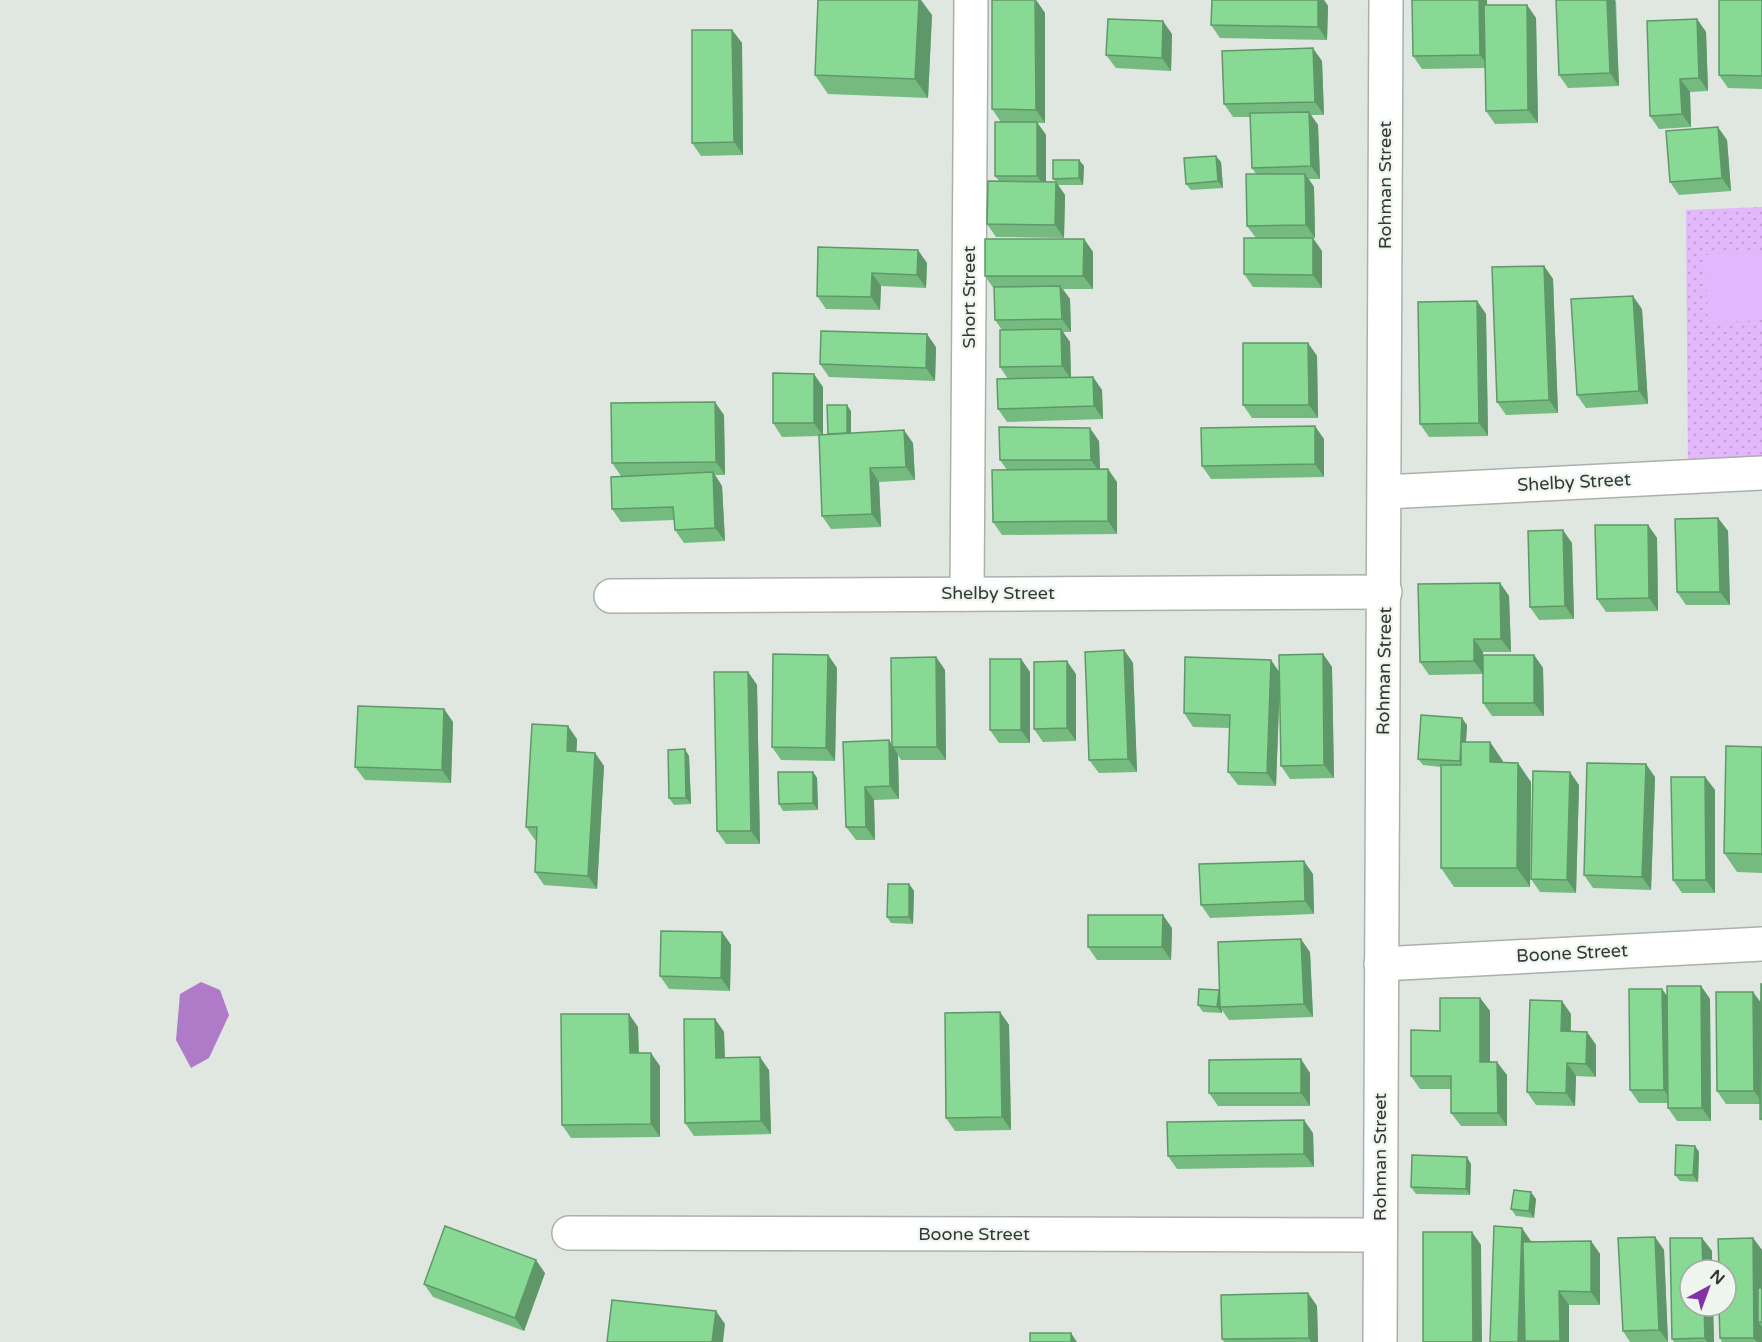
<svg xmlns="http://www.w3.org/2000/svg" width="1762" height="1342" viewBox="0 0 1762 1342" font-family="'Varela Round',sans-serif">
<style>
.park{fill:url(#park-dots)}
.pitch{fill:#e3b7fb}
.water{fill:#af7bc9}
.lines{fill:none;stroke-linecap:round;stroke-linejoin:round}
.minor-casing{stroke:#aab1ab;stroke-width:36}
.minor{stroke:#fff;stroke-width:33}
.wall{fill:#75bb7f}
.shaded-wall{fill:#5f9868}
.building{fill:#88d994;stroke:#5f9868;stroke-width:1.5}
.labels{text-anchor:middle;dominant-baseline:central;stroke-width:4.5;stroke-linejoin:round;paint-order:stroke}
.street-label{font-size:18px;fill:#353735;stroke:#eef5ee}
</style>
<defs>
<pattern id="park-dots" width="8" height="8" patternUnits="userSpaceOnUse" patternTransform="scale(1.5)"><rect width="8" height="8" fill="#e3b7fb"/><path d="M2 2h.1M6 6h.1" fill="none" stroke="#c39ed8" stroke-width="1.8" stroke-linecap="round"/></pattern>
</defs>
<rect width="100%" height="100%" fill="#e0e7e1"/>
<path class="park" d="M1762,207V473L1688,476L1686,210Z"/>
<path class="pitch" d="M1762,252V320L1708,323L1705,255Z"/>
<path class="water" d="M201,982L220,990L229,1015L209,1058L191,1068L176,1040L180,994Z"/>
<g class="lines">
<defs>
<g id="minor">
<path d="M1385,492L1762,473"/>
<path d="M967,594L971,0"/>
<path d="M611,596L1385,592"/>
<path d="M1381,964L1762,944"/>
<path d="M569,1233L1380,1235"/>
<path d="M1380,1342L1386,0"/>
</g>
</defs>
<use href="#minor" class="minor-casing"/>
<use href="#minor" class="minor"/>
</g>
<g class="wall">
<path d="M1036,0L1045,13V123H1037L1046,135V182H1056L1053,179L1079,160L1084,166L1083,185H1058L1065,195L1064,238L996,237L987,224L999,181L995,176L1001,122L992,109Z"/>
<path d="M1212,0H1324L1328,6L1327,40L1220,38L1211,25Z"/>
<path d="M1487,0V5H1527L1536,18L1538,123L1495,124L1486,111L1485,68L1422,69L1413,56Z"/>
<path d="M1616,0L1619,86L1568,88L1559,75Z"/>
<path d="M1762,0V89L1728,88L1719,75Z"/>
<path d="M932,15L928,98L828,94L815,75Z"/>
<path d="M1697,19L1706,32L1708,91L1690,92L1691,127L1659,129L1650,116Z"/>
<path d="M732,30L742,43L743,155L701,156L692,143Z"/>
<path d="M1172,34L1171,71L1116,68L1106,55Z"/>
<path d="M1322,61L1324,115H1311L1318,125L1320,179H1309L1314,187L1315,238H1290L1322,251V288L1253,287L1244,274L1256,238L1247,226L1256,174L1252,168L1250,117H1233L1224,104Z"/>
<path d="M1727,140L1731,191L1679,195L1670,182Z"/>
<path d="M1221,162L1223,188L1191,190L1186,184Z"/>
<path d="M1084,239L1093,252V289H1063L1070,299L1071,332H1063L1070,342L1071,377H1093L1102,390L1103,419L1007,422L998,409L1008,379L1000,367L1002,330L995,320L994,289L985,276Z"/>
<path d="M818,247L927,263L926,288L881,286L880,310L826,309L817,296Z"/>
<path d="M1544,266L1553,279L1558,413L1506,415L1497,402Z"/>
<path d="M1477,301L1486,314L1488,436L1429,437L1420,424Z"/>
<path d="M1642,309L1648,404L1586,408L1577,395Z"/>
<path d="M1308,343L1317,356L1318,418H1252L1243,405Z"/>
<path d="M936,347L935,381L829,377L820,364Z"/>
<path d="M823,387V434H828L851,411V433L913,443L915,480L879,482L881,527L831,529L822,516L819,436L782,437L773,423Z"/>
<path d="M724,415L725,475H715L722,486L725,541L684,543L675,530L674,520L621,522L612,509L621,476L612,463Z"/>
<path d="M1324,439V477L1211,479L1202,466Z"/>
<path d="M1099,441L1100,469L1117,482V534L1002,535L993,522L1007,470L1000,460Z"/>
<path d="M1718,518L1728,531L1730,605H1686L1677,592Z"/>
<path d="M1648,525L1657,538L1658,611L1606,612L1597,599Z"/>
<path d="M1572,543L1574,619L1539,620L1530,607Z"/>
<path d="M1500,583L1509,596L1511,652H1483V661L1534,655L1543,668L1544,716H1492L1483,703V674L1429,675L1420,662Z"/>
<path d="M1124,650L1133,663L1137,772L1099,773L1089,760Z"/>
<path d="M1323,654L1332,667L1334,778L1290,779L1281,766L1280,684L1276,786L1238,785L1228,772L1230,728L1193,727L1184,713Z"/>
<path d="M828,655L837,668L835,761L781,760L772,747Z"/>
<path d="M936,657L945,670L946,760H901L898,755L899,799L874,800L875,840H856L846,827L843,742L889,740L892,745Z"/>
<path d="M1021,659L1030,672V743H999L990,730Z"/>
<path d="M748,672L757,685L760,844H726L717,831Z"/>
<path d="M1076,674V741L1043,742L1034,729Z"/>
<path d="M444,709L453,722L451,783L365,780L355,767Z"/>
<path d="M1467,725L1466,742H1490L1503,763L1531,782L1530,887H1454L1441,868V767L1423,765L1418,759Z"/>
<path d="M577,739L576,752L595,753L604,766L597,889L544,885L535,872L537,840H535L526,827Z"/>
<path d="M1762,747V873L1737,872L1724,853Z"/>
<path d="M689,756L691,804L674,805L669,798Z"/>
<path d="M813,772L817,778L818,810L783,811L779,804Z"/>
<path d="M1655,777L1651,890L1593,888L1584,875Z"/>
<path d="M1705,777L1715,790V893H1682L1673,880Z"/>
<path d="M1579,785L1576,893L1540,892L1531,879Z"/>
<path d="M1313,874L1314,914L1210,918L1201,905Z"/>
<path d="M909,884L914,891L913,924L891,923L887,917Z"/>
<path d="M1172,928L1171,960H1097L1088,947Z"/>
<path d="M722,932L731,945L730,991L669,989L660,976Z"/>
<path d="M1310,952L1313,1017L1229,1020L1222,1010V1013L1203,1012L1198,1005L1220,992Z"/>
<path d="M1762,984V1121L1760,1119V1104H1726L1717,1091L1761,1002Z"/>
<path d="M1701,986L1710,999L1711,1121H1677L1668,1108V1103H1639L1630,1090L1662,989L1667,996Z"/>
<path d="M1480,998L1490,1011V1062L1507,1075V1126H1461L1451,1113V1089H1420L1411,1076L1440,1031Z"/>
<path d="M1000,1012L1009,1025L1011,1130L955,1131L946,1118Z"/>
<path d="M1571,1014V1031L1587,1032L1596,1045V1077L1576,1076L1575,1106L1536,1105L1527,1092Z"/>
<path d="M715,1019L724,1032L725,1058L769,1070L771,1134L694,1136L685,1123Z"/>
<path d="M638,1027L639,1053L660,1066V1137L571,1138L562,1125Z"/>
<path d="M1310,1073V1106H1218L1209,1093Z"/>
<path d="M1313,1133L1314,1167L1177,1169L1168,1156Z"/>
<path d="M1695,1146L1699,1152L1698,1182L1680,1181L1675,1175Z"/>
<path d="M1471,1164L1470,1195L1416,1194L1411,1187Z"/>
<path d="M1536,1199L1534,1218L1516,1216L1511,1209Z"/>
<path d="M1655,1237L1664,1250L1668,1342H1630L1623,1331Z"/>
<path d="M1670,1238H1702L1712,1251V1270H1690V1306H1713L1714,1342H1674L1672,1339Z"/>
<path d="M1753,1238L1762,1250V1342H1722L1720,1338Z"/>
<path d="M1531,1241H1591L1600,1254V1305H1569V1342H1490Z"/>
<path d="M545,1273L524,1331L433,1297L424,1284Z"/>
<path d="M1308,1293L1317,1306L1318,1342H1224L1222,1339Z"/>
</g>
<g class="shaded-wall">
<path d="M919,0H921L932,15L928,98L915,79Z"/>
<path d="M1036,0L1045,13V123L1036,110Z"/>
<path d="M1318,0H1324L1328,6L1327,40L1318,27Z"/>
<path d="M1479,0H1487L1489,68L1480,55Z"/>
<path d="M1607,0H1615L1619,86L1610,73Z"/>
<path d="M1527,5L1536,18L1538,123L1528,110Z"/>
<path d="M1697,19L1706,32L1708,91L1699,78Z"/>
<path d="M1163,21L1172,34L1171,71L1162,58Z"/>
<path d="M732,30L742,43L743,155L734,142Z"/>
<path d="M1313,48L1322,61L1324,115L1315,102Z"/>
<path d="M1680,79L1690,92L1691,127L1682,114Z"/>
<path d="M1309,112L1318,125L1320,179L1311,166Z"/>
<path d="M1037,122L1046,135V189L1037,176Z"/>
<path d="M1718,127L1727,140L1731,191L1722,178Z"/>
<path d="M1216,156L1221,162L1223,188L1218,181Z"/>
<path d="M1079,160L1084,166L1083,185L1079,178Z"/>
<path d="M1305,174L1314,187L1315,238L1306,225Z"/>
<path d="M1056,182L1065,195L1064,238L1055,225Z"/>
<path d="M1313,238L1322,251V288L1313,275Z"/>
<path d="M1084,239L1093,252V289L1083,276Z"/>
<path d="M918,250L927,263L926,288L917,275Z"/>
<path d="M1544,266L1553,279L1558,413L1549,400Z"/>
<path d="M872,273L881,286L880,310L871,297Z"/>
<path d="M1060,286L1070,299L1071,332L1062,319Z"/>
<path d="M1633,296L1642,309L1648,404L1639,391Z"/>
<path d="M1477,301L1486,314L1488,436L1479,423Z"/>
<path d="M1061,329L1070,342L1071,379L1062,366Z"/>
<path d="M927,334L936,347L935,381L926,368Z"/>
<path d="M1308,343L1317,356L1318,418L1309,405Z"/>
<path d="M814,374L823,387V436L814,423Z"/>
<path d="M1093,377L1102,390L1103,419L1094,406Z"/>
<path d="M715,402L724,415L725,475L716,462Z"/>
<path d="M847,405L851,411V440L847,433Z"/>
<path d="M1315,426L1324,439V477L1315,464Z"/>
<path d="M1090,428L1099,441L1100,473L1091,460Z"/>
<path d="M904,430L913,443L915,480L906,467Z"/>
<path d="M870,468L879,482L881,527L872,514Z"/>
<path d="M1108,469L1117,482V534L1108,521Z"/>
<path d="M713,472L722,486L725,541L715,528Z"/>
<path d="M1718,518L1728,531L1730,605L1720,592Z"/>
<path d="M1648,525L1657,538L1658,611L1649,598Z"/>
<path d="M1563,530L1572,543L1574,619L1565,606Z"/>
<path d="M1500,583L1509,596L1511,652L1501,639Z"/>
<path d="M1474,639L1483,652V674L1474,661Z"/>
<path d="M1124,650L1133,663L1137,772L1128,759Z"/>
<path d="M1323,654L1332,667L1334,778L1324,765Z"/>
<path d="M828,655L837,668L835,761L826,748Z"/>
<path d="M1534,655L1543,668L1544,716L1534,703Z"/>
<path d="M936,657L945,670L946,760L937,747Z"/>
<path d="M1021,659L1030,672V743L1021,730Z"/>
<path d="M1271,660L1280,673L1276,786L1267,773Z"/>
<path d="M1067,661L1076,674V741L1067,728Z"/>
<path d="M748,672L757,685L760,844L751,831Z"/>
<path d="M444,709L453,722L451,783L442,770Z"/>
<path d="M1462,718L1467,725L1464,768L1460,761Z"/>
<path d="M568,726L577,739L576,764L567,751Z"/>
<path d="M889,740L898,755L899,799L890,786Z"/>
<path d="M1490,742L1503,761V781L1490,762Z"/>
<path d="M685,749L689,756L691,804L686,798Z"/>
<path d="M595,753L604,766L597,889L588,876Z"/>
<path d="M1518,763L1531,782L1530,887L1517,868Z"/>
<path d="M1646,764L1655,777L1651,890L1642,877Z"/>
<path d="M813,772L817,778L818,810L813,803Z"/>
<path d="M1570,772L1579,785L1576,893L1567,880Z"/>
<path d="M1705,777L1715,790V893L1706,880Z"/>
<path d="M865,787L874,800L875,840L866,827Z"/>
<path d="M1304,861L1313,874L1314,914L1305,901Z"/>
<path d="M909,884L914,891L913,924L909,917Z"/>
<path d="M1163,915L1172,928L1171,960L1162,947Z"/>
<path d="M722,932L731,945L730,991L721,978Z"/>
<path d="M1301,939L1310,952L1313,1017L1304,1004Z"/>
<path d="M1701,986L1710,999L1711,1121L1702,1108Z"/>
<path d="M1662,989L1671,1002L1673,1103L1664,1090Z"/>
<path d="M1219,990L1223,997L1220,1007L1222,1010V1013L1217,1007Z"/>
<path d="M1753,992L1762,1004V1102L1754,1091Z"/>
<path d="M1480,998L1490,1011V1075L1480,1062Z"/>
<path d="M1562,1001L1571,1014L1570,1044L1561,1031Z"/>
<path d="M1000,1012L1009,1025L1011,1130L1002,1117Z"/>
<path d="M629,1014L638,1027L639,1066L630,1053Z"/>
<path d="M715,1019L724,1032L725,1071L716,1058Z"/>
<path d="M1587,1032L1596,1045V1077L1586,1064Z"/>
<path d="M651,1053L660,1066V1137L651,1124Z"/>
<path d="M760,1057L769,1070L771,1134L761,1121Z"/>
<path d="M1301,1059L1310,1073V1106L1301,1093Z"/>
<path d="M1497,1062L1507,1075V1126L1498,1113Z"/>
<path d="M1567,1063L1576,1076L1575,1106L1566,1093Z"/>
<path d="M1304,1120L1313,1133L1314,1167L1304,1154Z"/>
<path d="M1695,1146L1699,1152L1698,1182L1693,1175Z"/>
<path d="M1467,1157L1471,1164L1470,1195L1466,1189Z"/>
<path d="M1531,1192L1536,1199L1534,1218L1529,1211Z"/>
<path d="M1522,1228L1531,1241L1527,1341H1525L1526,1342H1518Z"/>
<path d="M1472,1232L1481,1245L1482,1342H1473Z"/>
<path d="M1655,1237L1664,1250L1668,1342L1659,1330Z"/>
<path d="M1702,1238L1712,1251V1270H1703Z"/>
<path d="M1753,1238L1762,1250V1322H1758L1762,1327V1342H1757L1754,1338Z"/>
<path d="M1591,1241L1600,1254V1305L1591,1292Z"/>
<path d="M536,1260L545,1273L524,1331L515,1318Z"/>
<path d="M1559,1291L1569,1305V1342H1561L1560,1341Z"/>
<path d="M1308,1293L1317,1306L1318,1342H1311L1309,1338Z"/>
<path d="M1704,1306H1713L1714,1342H1707L1705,1338Z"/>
<path d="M716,1311L725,1324L723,1342H712Z"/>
<path d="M1071,1333L1077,1342H1071Z"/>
</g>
<g class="building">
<path d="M818,0H919L915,79L815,75Z"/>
<path d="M992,0H1035L1036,110L992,109Z"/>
<path d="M1212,0H1318V27L1211,25Z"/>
<path d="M1412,0H1479L1480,55L1413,56Z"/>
<path d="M1556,0H1607L1610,73L1559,75Z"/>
<path d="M1719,0H1762V76L1719,75Z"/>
<path d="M1484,5H1527L1528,110L1486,111Z"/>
<path d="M1108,19L1163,21L1162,58L1106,55Z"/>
<path d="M1697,19L1699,78L1680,79L1682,114L1650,116L1647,21Z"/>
<path d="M692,30H732L734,142L692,143Z"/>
<path d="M1313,48L1315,102L1224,104L1222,51Z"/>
<path d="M1309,112L1311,166L1252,168L1250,113Z"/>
<rect x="995" y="122" width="42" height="54"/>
<path d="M1718,127L1722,178L1670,182L1666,131Z"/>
<path d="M1216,156L1218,181L1186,184L1184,158Z"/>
<path d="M1053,160H1079V178L1053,179Z"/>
<path d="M1246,174H1305L1306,225L1247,226Z"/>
<path d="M988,181L1056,182L1055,225L987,224Z"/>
<path d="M1244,238H1313V275L1244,274Z"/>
<path d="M985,239H1084L1083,276H985Z"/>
<path d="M818,247L918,250L917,275L872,273L871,297L817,296Z"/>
<path d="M1544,266L1549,400L1497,402L1492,267Z"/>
<path d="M1060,286L1062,319L995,320L994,287Z"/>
<path d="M1633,296L1639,391L1577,395L1571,299Z"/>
<path d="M1477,301L1479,423L1420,424L1418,302Z"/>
<path d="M1061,329L1062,366L1000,367V330Z"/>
<path d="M821,331L927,334L926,368L820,364Z"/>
<path d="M1243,343H1308L1309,405H1243Z"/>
<path d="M773,373L814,374V423H773Z"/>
<path d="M1093,377L1094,406L998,409L997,379Z"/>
<path d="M715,402L716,462L612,463L611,403Z"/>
<path d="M827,405H847V433L828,434Z"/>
<path d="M1315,426V464L1202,466L1201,428Z"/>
<path d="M999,427L1090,428L1091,460H1000Z"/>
<path d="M904,430L906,467L870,468L872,514L822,516L819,435Z"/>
<path d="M1108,469V521L993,522L992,470Z"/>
<path d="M713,472L715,528L675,530L673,507L612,509L611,477Z"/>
<path d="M1718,518L1720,592H1677L1675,519Z"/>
<path d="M1595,525H1648L1649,598L1597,599Z"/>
<path d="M1563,530L1565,606L1530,607L1528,531Z"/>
<path d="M1500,583L1501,639H1474V661L1420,662L1418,584Z"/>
<path d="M1124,650L1128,759L1089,760L1085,652Z"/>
<path d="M773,654L828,655L826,748L772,747Z"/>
<path d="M1323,654L1324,765L1281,766L1279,655Z"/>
<rect x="1483" y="655" width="51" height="48"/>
<path d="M936,657L937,747H892L891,658Z"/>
<path d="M1185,657L1271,660L1267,773L1228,772L1230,715L1184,713Z"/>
<rect x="990" y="659" width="31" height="71"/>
<path d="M1067,661V728L1034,729V662Z"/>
<path d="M714,672H748L751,831H717Z"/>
<path d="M358,706L444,709L442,770L355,767Z"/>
<path d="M1421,715L1462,718L1460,761L1418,759Z"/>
<path d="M532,724L568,726L567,751L595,753L588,876L535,872L537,827H526Z"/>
<path d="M889,740L890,786L865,787L866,827H846L843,742Z"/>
<path d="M1461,742H1490V762L1518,763L1517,868H1441V765H1461Z"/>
<path d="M1726,746L1762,747V854L1724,853Z"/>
<path d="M685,749L686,798H669L668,750Z"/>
<path d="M1587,763L1646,764L1642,877L1584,875Z"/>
<path d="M1533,771L1570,772L1567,880L1531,879Z"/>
<path d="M778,772H813V803L779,804Z"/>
<path d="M1671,777H1705L1706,880H1673Z"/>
<path d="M1304,861L1305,901L1201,905L1199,864Z"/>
<path d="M888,884H909V917H887Z"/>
<path d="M1088,915H1163L1162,947H1088Z"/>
<path d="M661,931L722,932L721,978L660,976Z"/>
<path d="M1301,939L1304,1004L1220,1007L1218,942Z"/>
<path d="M1761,984H1762V1119H1760Z"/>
<path d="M1667,986H1701L1702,1108H1668Z"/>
<path d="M1199,989L1219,990L1217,1007L1198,1005Z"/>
<path d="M1629,989H1662L1664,1090H1630Z"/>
<path d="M1716,992H1753L1754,1091H1717Z"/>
<path d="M1440,998H1480V1062H1497L1498,1113H1451V1076H1411V1030L1440,1031Z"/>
<path d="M1530,1000L1562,1001L1561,1031L1587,1032L1586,1064L1567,1063L1566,1093L1527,1092Z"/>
<path d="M1000,1012L1002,1117L946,1118L945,1013Z"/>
<path d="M561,1014H629L630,1053H651V1124L562,1125Z"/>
<path d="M684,1019H715L716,1058L760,1057L761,1121L685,1123Z"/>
<path d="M1301,1059V1093H1209V1060Z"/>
<path d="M1304,1120V1154L1168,1156L1167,1122Z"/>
<path d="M1676,1145L1695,1146L1693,1175H1675Z"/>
<path d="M1412,1155L1467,1157L1466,1189L1411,1187Z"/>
<path d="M1514,1190L1531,1192L1529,1211L1511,1209Z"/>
<path d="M445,1226L536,1260L515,1318L424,1284Z"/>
<path d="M1494,1226L1522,1228L1518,1342H1490Z"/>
<path d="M1423,1232H1472L1473,1342H1423Z"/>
<path d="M1655,1237L1659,1330L1623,1331L1618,1238Z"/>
<path d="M1670,1238H1702L1703,1270H1690V1306H1704L1705,1338L1672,1339Z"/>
<path d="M1753,1238L1754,1338H1720L1719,1306H1726V1270H1719L1718,1239Z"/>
<path d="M1591,1241V1292L1559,1291L1560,1341H1525L1523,1242Z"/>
<rect x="1758" y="1288" width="4" height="34"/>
<path d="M1308,1293L1309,1338L1222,1339L1221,1295Z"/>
<path d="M612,1300L716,1311L712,1342H607Z"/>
<rect x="1030" y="1333" width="41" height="9"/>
</g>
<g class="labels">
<g class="street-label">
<text transform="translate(1385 185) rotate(-90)">Rohman Street</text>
<text transform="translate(969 297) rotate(-90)">Short Street</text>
<text transform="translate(1574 482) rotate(-3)">Shelby Street</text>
<text x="998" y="593">Shelby Street</text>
<text transform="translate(1384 671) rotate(-89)">Rohman Street</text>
<text transform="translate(1572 953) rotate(-3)">Boone Street</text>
<text transform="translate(1380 1157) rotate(-90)">Rohman Street</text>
<text x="974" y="1234">Boone Street</text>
</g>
</g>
<g transform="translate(1708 1288) rotate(41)"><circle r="28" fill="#eef5ee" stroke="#a4a9a4" stroke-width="1.5"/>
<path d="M0-4.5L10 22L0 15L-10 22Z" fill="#8133a3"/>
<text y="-9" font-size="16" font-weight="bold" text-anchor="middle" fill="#353735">N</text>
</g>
</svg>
